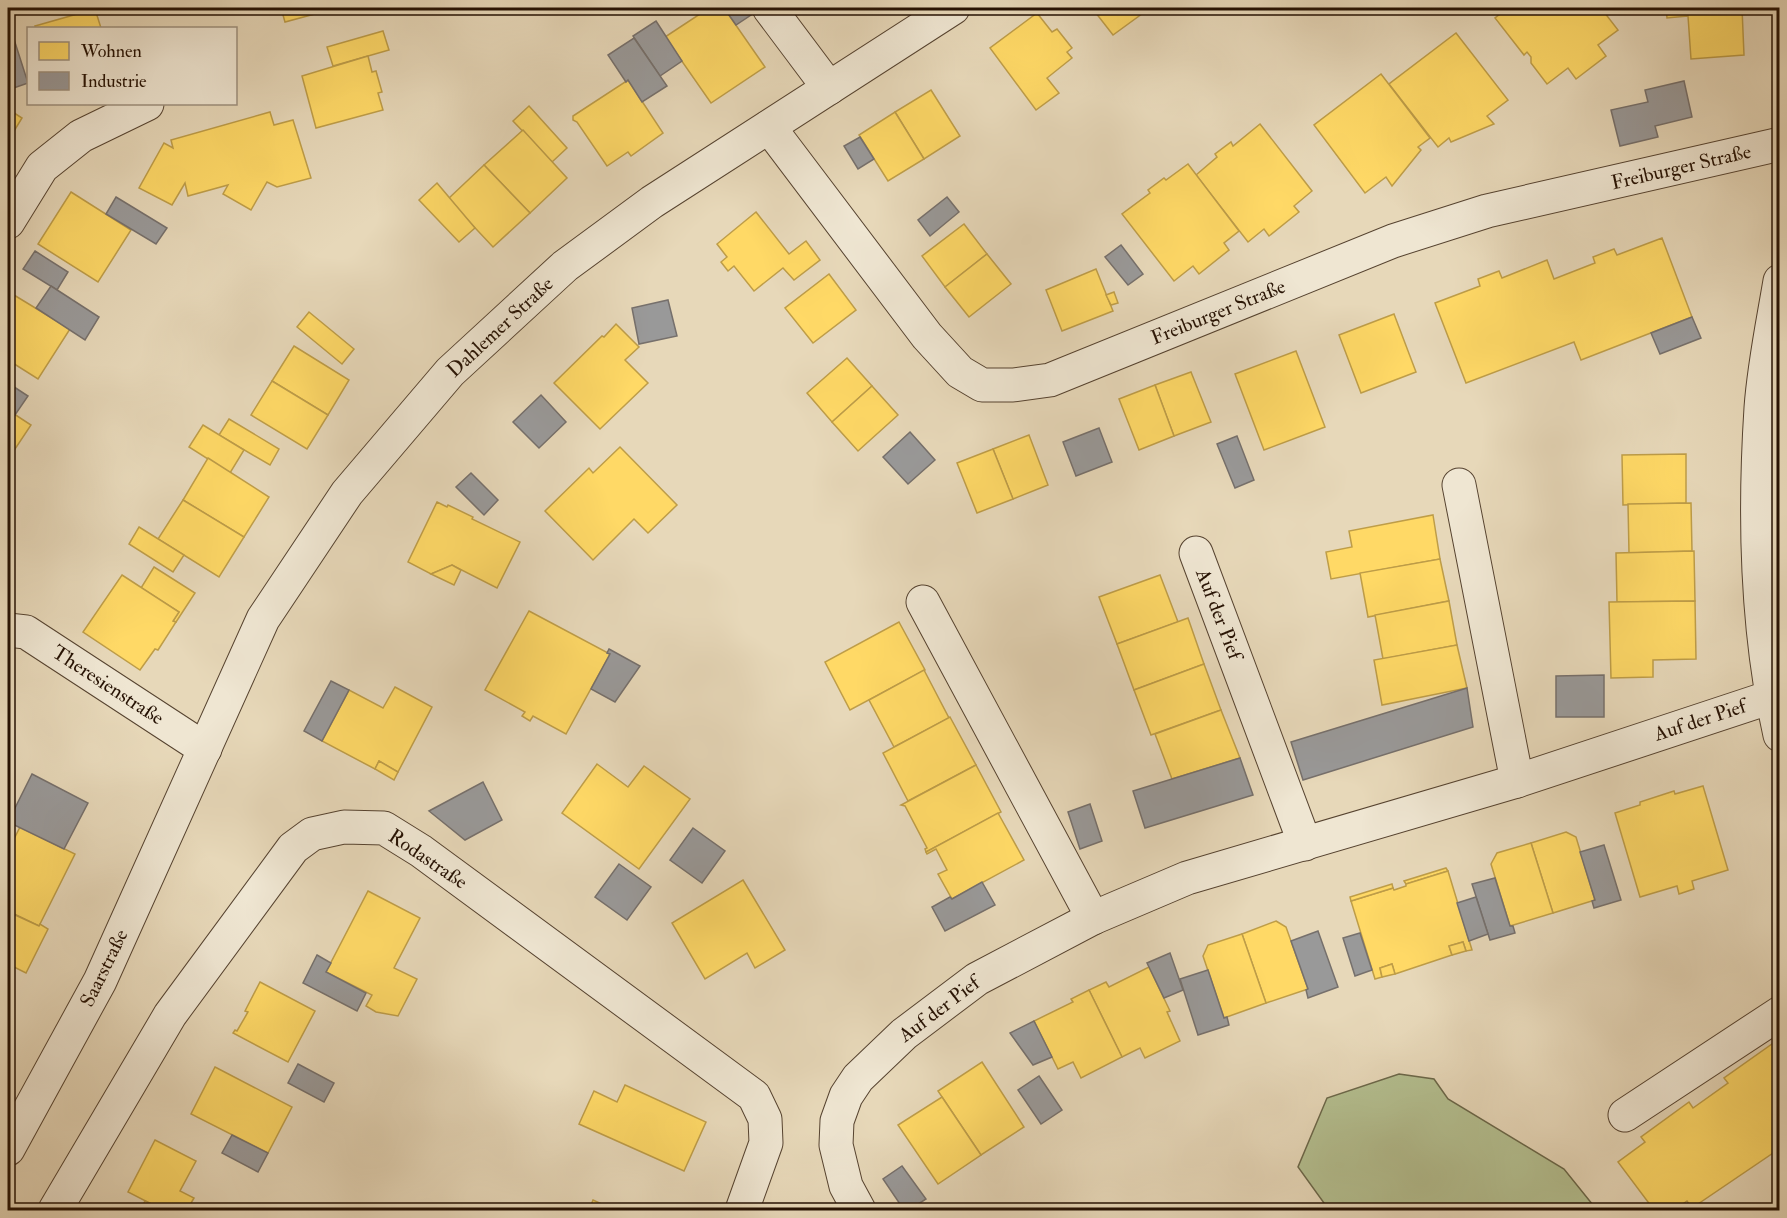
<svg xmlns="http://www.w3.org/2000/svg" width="1787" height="1218" viewBox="0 0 1787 1218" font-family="'IM FELL Double Pica',serif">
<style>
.green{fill:#b4bf90;stroke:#6c684a;stroke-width:1.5}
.homes{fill:#ffd966;stroke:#be9d48;stroke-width:1.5}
.industry{fill:#999;stroke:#76706c;stroke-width:1.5}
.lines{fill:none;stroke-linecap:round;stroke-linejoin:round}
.minor-casing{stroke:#564330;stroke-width:35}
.minor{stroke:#efe6d2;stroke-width:33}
.labels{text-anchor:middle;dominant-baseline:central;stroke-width:6;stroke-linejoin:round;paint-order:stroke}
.street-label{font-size:20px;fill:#251103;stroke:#efe6d2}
</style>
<rect width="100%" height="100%" fill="#e7d8b9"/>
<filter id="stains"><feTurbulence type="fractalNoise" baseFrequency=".00333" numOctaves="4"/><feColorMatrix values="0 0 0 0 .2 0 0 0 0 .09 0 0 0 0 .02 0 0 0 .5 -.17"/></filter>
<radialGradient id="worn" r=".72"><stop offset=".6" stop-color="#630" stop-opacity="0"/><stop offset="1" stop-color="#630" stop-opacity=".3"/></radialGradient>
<path class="green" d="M1399,1074L1434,1079L1448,1099L1564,1169L1597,1210H1329L1298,1167L1327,1098Z"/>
<g class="homes">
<path d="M281,8H337L285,22Z"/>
<path d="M709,8H724L765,67L711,103L665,37Z"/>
<path d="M1092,8H1150L1113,35Z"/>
<path d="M1508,8H1601L1618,30L1598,45L1606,56L1576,79L1568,68L1547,84L1531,63V57L1527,52L1524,55L1495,18Z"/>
<path d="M1666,8H1742L1744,55L1691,59L1688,16L1667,18Z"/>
<path d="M95,9L101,28H36L35,26Z"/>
<path d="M1037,13L1052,32L1057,29L1072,48L1067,52L1072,58L1047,78L1059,93L1036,110L990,48Z"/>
<path d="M383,31L389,50L333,66L327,47Z"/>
<path d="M1456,33L1508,100L1487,116L1494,124L1451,142L1449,138L1438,147L1389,84Z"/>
<path d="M368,56L372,72L376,71L382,92L378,93L383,110L316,128L302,76Z"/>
<path d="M1381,74L1430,138L1418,147L1421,150L1392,186L1386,177L1365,193L1314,125Z"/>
<path d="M628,80L663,133L631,156L628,152L607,166L577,122L573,120V116Z"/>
<path d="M931,90L960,136L924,159L895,112Z"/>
<path d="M529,106L567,148L552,162L513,121Z"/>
<path d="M8,109L22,118L8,141Z"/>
<path d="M270,112L274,125L293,120L311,178L277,187L267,182L251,210L223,194L228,185L188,196L185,183L172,205L139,188L164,143L173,148L171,140Z"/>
<path d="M895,112L924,159L888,181L859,135Z"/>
<path d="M1260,124L1312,191L1294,206L1299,212L1269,236L1264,229L1248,242L1196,175L1217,157L1215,154L1231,142L1233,146Z"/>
<path d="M523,130L567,178L530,213L484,165Z"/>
<path d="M1188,164L1239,231L1224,243L1229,250L1199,274L1193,266L1174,281L1122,214L1150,193L1148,190L1164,178L1166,180Z"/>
<path d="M484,165L530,213L493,247L448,199Z"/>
<path d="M437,183L475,228L459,242L419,200Z"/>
<path d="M71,192L131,230L98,282L38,244Z"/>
<path d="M756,212L789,254L806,241L820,260L794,280L783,268L754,291L734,266L728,271L721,262L727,257L717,244Z"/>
<path d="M964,224L987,254L945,287L922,256Z"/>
<path d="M1662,238L1692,317L1581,360L1574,342L1466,383L1435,303L1480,286L1478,279L1499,271L1502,278L1547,260L1554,279L1595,263L1593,257L1614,249L1617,255Z"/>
<path d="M987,254L1011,284L969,317L945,287Z"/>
<path d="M1096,269L1113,311L1062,331L1046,290Z"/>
<path d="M829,274L856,310L813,343L785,308Z"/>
<path d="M9,292L70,329L38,379L8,360V294Z"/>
<path d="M1114,292L1118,303L1111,305L1106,295Z"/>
<path d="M309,312L354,349L342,364L297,327Z"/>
<path d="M1394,314L1416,372L1361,393L1339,335Z"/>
<path d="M616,324L639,347L625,360L648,383L600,429L554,383L602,336L604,337Z"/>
<path d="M294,346L349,380L328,415L272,381Z"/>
<path d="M1296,351L1325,427L1264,450L1235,374Z"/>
<path d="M847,358L872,386L832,422L807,393Z"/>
<path d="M1191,372L1211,422L1174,436L1155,385Z"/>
<path d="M272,381L328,415L307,449L251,415Z"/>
<path d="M1155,385L1174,436L1139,450L1119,399Z"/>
<path d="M872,386L898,415L858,451L832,422Z"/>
<path d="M8,410L31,425L9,458L8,457Z"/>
<path d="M229,419L279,449L270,465L219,435Z"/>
<path d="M203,425L244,450L230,473L189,447Z"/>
<path d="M1029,435L1048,485L1013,499L993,449Z"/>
<path d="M620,447L677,505L648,533L634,519L593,560L545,511L589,468L593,473Z"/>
<path d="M993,449L1013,499L977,513L957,463Z"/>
<path d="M1686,454V503L1623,505L1622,455Z"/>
<path d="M208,458L269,497L244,537L183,500Z"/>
<path d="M183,500L244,537L219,577L158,539Z"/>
<path d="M437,502L447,507L448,505L473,517L472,519L520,542L497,588L452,565L431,574L408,562Z"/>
<path d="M1691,503L1692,551L1629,553L1628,504Z"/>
<path d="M1433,515L1440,559L1331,579L1326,552L1352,547L1349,531Z"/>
<path d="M139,527L184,555L173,572L129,544Z"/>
<path d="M1694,551L1695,601L1617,602L1616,553Z"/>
<path d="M1440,559L1449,601L1368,617L1360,573Z"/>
<path d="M452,565L461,570L454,585L431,574Z"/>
<path d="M154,567L195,593L176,622L173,621L179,612L141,588Z"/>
<path d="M122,575L179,612L173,621L176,622L158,650L155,649L140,670L83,632Z"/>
<path d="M1160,575L1178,622L1117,644L1099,597Z"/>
<path d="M1449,601L1457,645L1383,659L1375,615Z"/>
<path d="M1695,601L1696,659L1653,660V677L1611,678L1609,602Z"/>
<path d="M529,611L610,654L566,734L533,716L530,721L522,716L525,712L485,690Z"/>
<path d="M1188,618L1204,664L1134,690L1117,644Z"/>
<path d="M899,622L925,670L850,710L825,662Z"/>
<path d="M1457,645L1467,688L1382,705L1374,660Z"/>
<path d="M1204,664L1221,710L1151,735L1134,690Z"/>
<path d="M924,670L949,718L894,747L869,700Z"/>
<path d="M395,687L432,707L398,772L379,761L375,769L322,741L349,690L383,708Z"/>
<path d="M1221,710L1240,758L1172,779L1155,734Z"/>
<path d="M950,717L976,765L908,801L883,753Z"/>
<path d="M379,761L398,772L394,780L375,769Z"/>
<path d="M597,764L628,787L644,766L690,799L639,869L562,813Z"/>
<path d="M976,765L1001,812L926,852L925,849L927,848L905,806L901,805Z"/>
<path d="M1703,786L1728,870L1692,881L1694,889L1679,894L1677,886L1640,897L1615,813L1640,805V802L1674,791L1675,794Z"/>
<path d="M998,813L1024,860L952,899L938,874L947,870L936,849L927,854L926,852Z"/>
<path d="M20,827L75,854L39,926L8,911V851Z"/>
<path d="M1566,832L1576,837L1595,900L1553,913L1531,843Z"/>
<path d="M1531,843L1553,913L1510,926L1491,864L1497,853Z"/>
<path d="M1446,868L1448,871L1406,884L1404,881Z"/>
<path d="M1448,871L1472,950L1466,951L1463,942L1449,946L1452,955L1395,974L1392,964L1380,968L1382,977L1375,979L1351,901L1393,888L1394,890L1406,886V884Z"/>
<path d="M743,880L785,950L755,968L747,953L705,979L672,923Z"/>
<path d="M1392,884L1393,888L1351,901L1350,897Z"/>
<path d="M368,891L420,918L394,968L417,979L398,1016L376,1012L366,1006L372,995L326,972Z"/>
<path d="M13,914L39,926L40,924L48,929L26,973L8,964V926Z"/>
<path d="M1276,921L1286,927L1308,989L1266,1003L1242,934Z"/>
<path d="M1242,934L1266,1003L1224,1018L1203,956L1208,945Z"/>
<path d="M1463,942L1466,951L1452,955L1449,946Z"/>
<path d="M1392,964L1395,974L1382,977L1380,968Z"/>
<path d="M1149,967L1170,1011L1167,1012L1180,1041L1145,1058L1140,1048L1122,1057L1089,990L1106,982L1109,987Z"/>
<path d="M260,982L315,1011L288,1062L233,1033L235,1030L237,1031L248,1012L245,1011Z"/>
<path d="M1089,990L1122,1057L1081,1078L1073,1062L1058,1069L1034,1021L1073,1002L1071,999Z"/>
<path d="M1772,1044L1776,1049L1780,1047V1145L1775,1149L1776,1151L1692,1208L1687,1201L1674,1210H1654L1618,1162L1645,1142L1641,1137L1689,1102L1693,1108L1728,1083L1724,1078Z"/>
<path d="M982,1062L1024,1127L981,1155L938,1091Z"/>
<path d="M215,1067L292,1107L268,1153L191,1114Z"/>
<path d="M625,1085L706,1122L684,1171L579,1124L594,1091L617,1102Z"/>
<path d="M942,1097L981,1155L938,1184L898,1125Z"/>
<path d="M155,1140L196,1161L180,1191L194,1198L187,1210H163L128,1192Z"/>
<path d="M593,1200L604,1205L601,1210H589Z"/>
<path d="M145,1201L163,1210H140Z"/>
<path d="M604,1205L616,1210H601Z"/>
</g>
<g class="industry">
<path d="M724,8H751L754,13L736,25Z"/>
<path d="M656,21L682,61L660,76L633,36Z"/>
<path d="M12,33L28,83L8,90V34Z"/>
<path d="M634,38L667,86L642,102L628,80L626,82L608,55Z"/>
<path d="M1684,81L1692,117L1655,126L1658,137L1620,146L1611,110L1648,102L1645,90Z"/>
<path d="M860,137L874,159L858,169L844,146Z"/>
<path d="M116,197L167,228L156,244L106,214Z"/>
<path d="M947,197L959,212L930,236L918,220Z"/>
<path d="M1121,245L1143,274L1128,285L1105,257Z"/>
<path d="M35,251L68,272L57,290L23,269Z"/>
<path d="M51,286L99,317L85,340L36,308Z"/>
<path d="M668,300L677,336L639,344L632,308Z"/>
<path d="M1692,317L1701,338L1660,354L1651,333Z"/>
<path d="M8,383L28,396L15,415L8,410Z"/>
<path d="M541,395L566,422L539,448L513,422Z"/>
<path d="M1099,428L1112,462L1076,476L1063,442Z"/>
<path d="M910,432L935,460L908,484L883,457Z"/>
<path d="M1237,436L1254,480L1235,488L1217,444Z"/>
<path d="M471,473L498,500L484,515L456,487Z"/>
<path d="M609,649L640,666L615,702L591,689L610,654L607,653Z"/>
<path d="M1604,675V717H1556V676Z"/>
<path d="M331,681L349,690L322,741L304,731Z"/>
<path d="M1467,688L1473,727L1303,780L1291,742Z"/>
<path d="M1240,758L1253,795L1145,828L1133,791Z"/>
<path d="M32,774L88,803L64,849L8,822Z"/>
<path d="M483,782L502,820L465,840L429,811Z"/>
<path d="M1090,804L1102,841L1080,849L1068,812Z"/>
<path d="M693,828L725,851L702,883L670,860Z"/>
<path d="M1604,845L1621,900L1594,908L1592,901L1595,900L1580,852Z"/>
<path d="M619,864L651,887L627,920L595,897Z"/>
<path d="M1495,878L1510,926H1513L1515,933L1490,940L1472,884Z"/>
<path d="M982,882L995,905L945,931L932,907L950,897L952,899Z"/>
<path d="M1476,897L1488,934L1469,941L1457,903Z"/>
<path d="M1318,931L1338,987L1308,998L1306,990L1308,989L1291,941Z"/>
<path d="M1360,933L1372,970L1355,976L1343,938Z"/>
<path d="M1170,953L1183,990L1164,998L1147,963Z"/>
<path d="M317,955L331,963L326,972L366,993L357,1011L303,983Z"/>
<path d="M1208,970L1224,1018L1227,1017L1229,1025L1198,1035L1180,979Z"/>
<path d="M1034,1021L1052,1057L1033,1065L1010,1033Z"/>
<path d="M298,1064L334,1083L324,1102L288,1083Z"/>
<path d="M1039,1076L1062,1110L1041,1124L1018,1090Z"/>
<path d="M232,1135L268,1153L258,1172L222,1153Z"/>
<path d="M902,1166L926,1199L909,1210H904L883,1179Z"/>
</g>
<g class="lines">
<defs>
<g id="minor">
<path d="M769,8L829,88"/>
<path d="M769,127L927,336L960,372L982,385H1013L1050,380L1393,241L1487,211L1780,144"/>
<path d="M8,222L42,167L81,136L147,104"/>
<path d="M1780,281C1773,323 1764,365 1761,408C1754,516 1756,629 1780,735"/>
<path d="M1459,485L1517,781"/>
<path d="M1196,553L1305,844"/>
<path d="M923,602L1093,918"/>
<path d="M8,630L26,632L205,749"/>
<path d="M1625,1115L1780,1013"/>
<path d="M8,1149L100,981L263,619L347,493L450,372L565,266L652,202L953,8"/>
<path d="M55,1210L170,1015L293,848L312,834L344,827L384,828L421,851L754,1096L765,1119L766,1143L742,1210"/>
<path d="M859,1210L846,1186L836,1145L837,1121L846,1096L858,1078L904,1034L977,979L1093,918L1187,878L1517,781L1780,694"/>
</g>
</defs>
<use href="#minor" class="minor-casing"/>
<use href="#minor" class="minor"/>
</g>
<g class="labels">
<g class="street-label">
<text transform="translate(1681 167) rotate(-13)">Freiburger Straße</text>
<text transform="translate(1218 312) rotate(-22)">Freiburger Straße</text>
<text transform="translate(500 327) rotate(-43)">Dahlemer Straße</text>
<text transform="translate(1219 614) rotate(69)">Auf der Pief</text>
<text transform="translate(108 685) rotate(33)">Theresienstraße</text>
<text transform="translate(1700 720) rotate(-18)">Auf der Pief</text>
<text transform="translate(428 859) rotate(34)">Rodastraße</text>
<text transform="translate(104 968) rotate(-64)">Saarstraße</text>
<text transform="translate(939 1009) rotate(-37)">Auf der Pief</text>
</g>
</g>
<rect width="1787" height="1218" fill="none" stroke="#e7d8b9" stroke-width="30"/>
<rect x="9" y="9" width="1769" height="1200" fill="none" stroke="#251103" stroke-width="3"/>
<rect x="15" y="15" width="1757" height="1188" fill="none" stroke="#251103" stroke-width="1.5"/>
<rect x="27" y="27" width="210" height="78" fill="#efe6d2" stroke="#9e917f" stroke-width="1.5"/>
<rect x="39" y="42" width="30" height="18" fill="#ffd966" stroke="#9e917f" stroke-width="1.5"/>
<text x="81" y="57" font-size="18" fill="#251103">Wohnen</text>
<rect x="39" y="72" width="30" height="18" fill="#999999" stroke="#9e917f" stroke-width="1.5"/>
<text x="81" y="87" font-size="18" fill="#251103">Industrie</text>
<rect width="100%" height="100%" filter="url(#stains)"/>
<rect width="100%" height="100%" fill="url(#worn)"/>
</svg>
